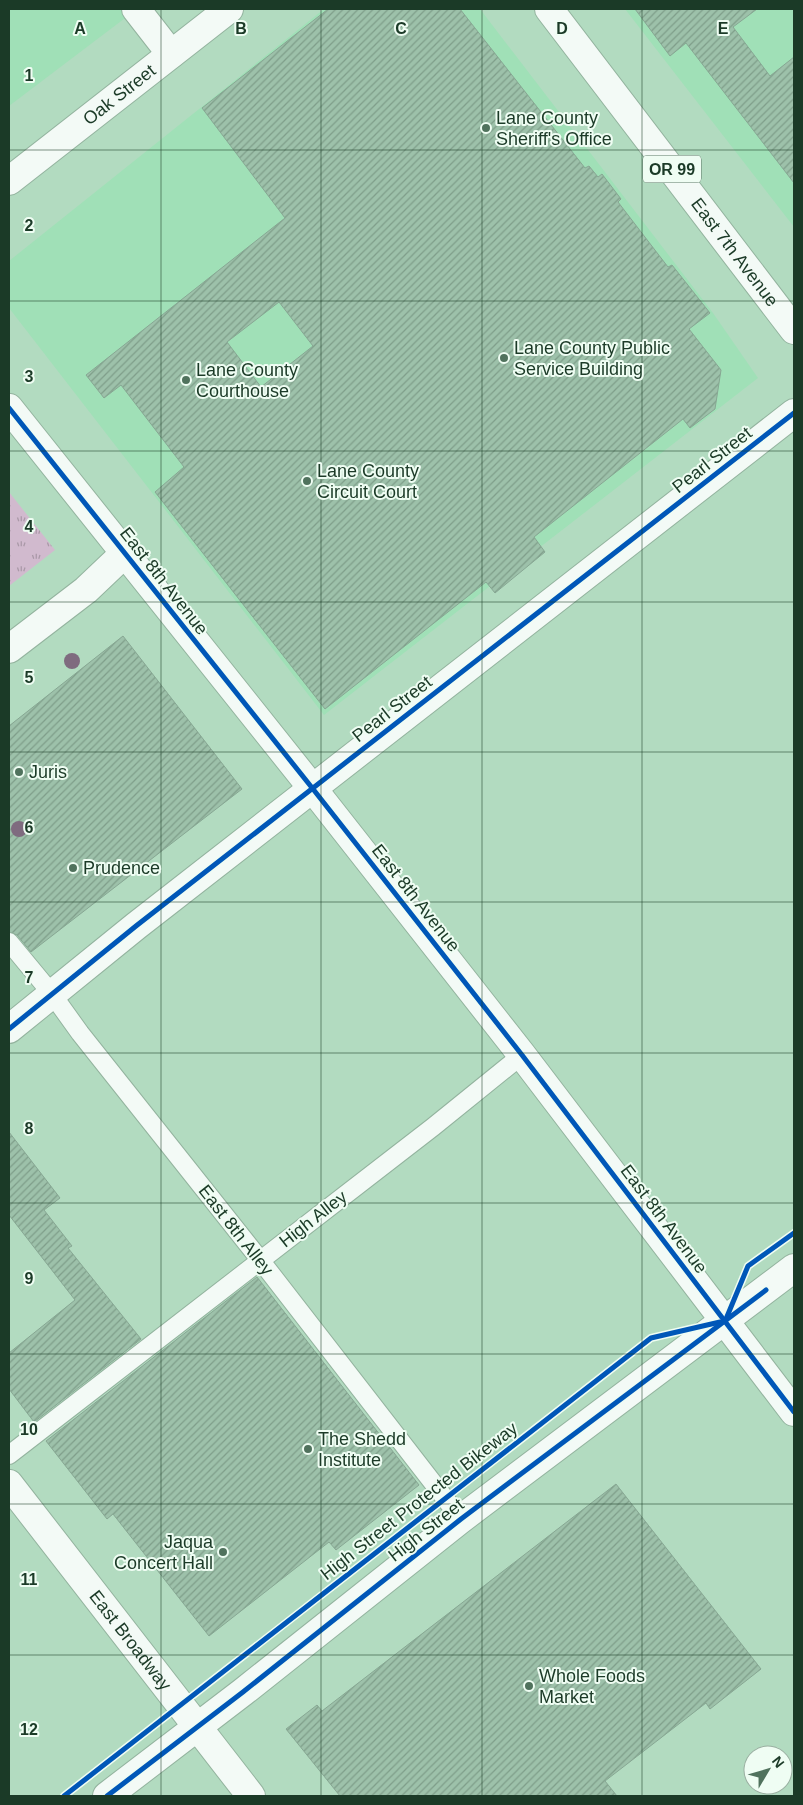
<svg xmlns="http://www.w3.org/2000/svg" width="803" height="1805" viewBox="0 0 803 1805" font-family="Helvetica,sans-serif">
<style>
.built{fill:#a0e0b7}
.park{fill:url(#park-tufts)}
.building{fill:url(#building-hatch);stroke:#87a793;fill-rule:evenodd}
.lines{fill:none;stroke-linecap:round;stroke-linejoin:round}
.lane-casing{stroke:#93b39e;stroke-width:20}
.street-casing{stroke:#93b39e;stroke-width:30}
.secondary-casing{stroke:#93b39e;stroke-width:30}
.primary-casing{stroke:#93b39e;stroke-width:30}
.lane{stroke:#f3faf6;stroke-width:18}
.street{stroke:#f3faf6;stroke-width:28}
.secondary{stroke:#f3faf6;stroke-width:28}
.primary{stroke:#f3faf6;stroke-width:28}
.cycleway-casing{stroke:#effdf3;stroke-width:8}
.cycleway{stroke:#0057b8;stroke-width:5}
.tree{fill:#7f6b7f}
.grid{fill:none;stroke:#1b3a27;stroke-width:1;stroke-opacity:0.55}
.poi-dot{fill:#50725d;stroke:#effdf3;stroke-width:2}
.labels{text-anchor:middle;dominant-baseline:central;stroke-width:4;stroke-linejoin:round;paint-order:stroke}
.shield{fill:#effdf3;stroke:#5b7464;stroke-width:1}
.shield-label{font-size:16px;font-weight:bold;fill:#1b3a27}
.street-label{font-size:18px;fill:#1b3a27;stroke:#effdf3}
.poi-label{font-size:18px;fill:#1b3a27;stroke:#effdf3;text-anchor:start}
.grid-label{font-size:16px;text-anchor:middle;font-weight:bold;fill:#1b3a27;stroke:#effdf3;stroke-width:4;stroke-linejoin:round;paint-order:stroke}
</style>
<defs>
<pattern id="park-tufts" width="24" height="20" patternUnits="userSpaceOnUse" patternTransform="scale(1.25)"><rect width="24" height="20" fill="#d1bace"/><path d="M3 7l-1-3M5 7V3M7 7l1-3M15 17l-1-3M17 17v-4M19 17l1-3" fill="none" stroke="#a998a7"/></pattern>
<pattern id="building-hatch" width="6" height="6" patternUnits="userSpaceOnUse" patternTransform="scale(1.25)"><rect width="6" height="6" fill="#9dc1aa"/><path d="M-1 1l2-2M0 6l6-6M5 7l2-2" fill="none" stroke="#7f9e8a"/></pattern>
</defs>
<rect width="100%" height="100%" fill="#b2dbc0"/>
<g class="built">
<path d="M9,9H137L9,106Z"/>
<path d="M324,9H480L713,313L758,378L324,715L9,308V261Z"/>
<path d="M625,9H794V227Z"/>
</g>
<path class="park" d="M9,492L55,550L9,586Z"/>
<g class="building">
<path d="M328,9H460L585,168L589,166L598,177L602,174L621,199L618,202L668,267L672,265L710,313L689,329L721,370L715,409L690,428L683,419L534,537L545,552L495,593L486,582L325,709L155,492L184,467L121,385L104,398L86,375L285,218L202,108ZM279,302L313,346L261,387L227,342Z"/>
<path d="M635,9H757L733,27L770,76L794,57V183L686,43L670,56Z"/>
<path d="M123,636L242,789L31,952L17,935L9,932V726Z"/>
<path d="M9,1132L60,1198L44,1210L72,1246L68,1248L141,1339L34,1422L9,1389V1353L75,1300L9,1215Z"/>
<path d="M257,1277L419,1485L336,1550L329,1542L209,1636L113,1514L107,1519L46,1441Z"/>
<path d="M616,1484L761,1669L710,1709L706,1703L605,1781L617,1796H340L286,1729L317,1705L322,1711Z"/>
</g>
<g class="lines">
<defs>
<g id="lane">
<path d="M9,942L52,994L80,1033L261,1261L461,1519"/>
<path d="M9,1455L433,1127L522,1055"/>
</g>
<g id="street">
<path d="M136,9L171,54"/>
<path d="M9,649L86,590L125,553"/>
</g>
<g id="secondary">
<path id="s1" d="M9,181L229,9"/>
<path d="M9,408L313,789L522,1055L794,1412"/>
<path d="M9,1029L136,926L794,413"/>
<path id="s2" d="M9,1484L251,1796"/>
<path d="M107,1796L243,1692L461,1519L794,1268"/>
</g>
<g id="primary">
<path id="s3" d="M549,9L794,330"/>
</g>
</defs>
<use href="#lane" class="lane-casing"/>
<use href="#street" class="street-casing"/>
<use href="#secondary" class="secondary-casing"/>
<use href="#primary" class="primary-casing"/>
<use href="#lane" class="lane"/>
<use href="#street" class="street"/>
<use href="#secondary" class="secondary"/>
<use href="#primary" class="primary"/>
<defs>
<g id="cycleway">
<path d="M9,408L313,789L522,1055L794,1412"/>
<path d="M9,1029L136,926L794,413"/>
<path d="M726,1319L748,1266L794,1233"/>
<path d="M64,1796L651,1338L720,1322"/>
<path d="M107,1796L243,1692L461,1519L766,1290"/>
</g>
</defs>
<use href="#cycleway" class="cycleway-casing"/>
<use href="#cycleway" class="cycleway"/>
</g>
<g class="tree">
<circle cx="72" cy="661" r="8"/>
<circle cx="19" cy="829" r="8"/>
</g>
<path class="grid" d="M161,9V1796M321,9V1796M482,9V1796M642,9V1796M9,150H794M9,301H794M9,451H794M9,602H794M9,752H794M9,902H794M9,1053H794M9,1203H794M9,1354H794M9,1504H794M9,1655H794"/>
<g class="poi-dot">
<circle cx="486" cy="128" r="5"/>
<circle cx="504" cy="358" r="5"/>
<circle cx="186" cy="380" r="5"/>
<circle cx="307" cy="481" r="5"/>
<circle cx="19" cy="772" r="5"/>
<circle cx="73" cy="868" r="5"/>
<circle cx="308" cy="1449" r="5"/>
<circle cx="223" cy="1552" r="5"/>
<circle cx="529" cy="1686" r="5"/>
</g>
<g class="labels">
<rect class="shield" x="643" y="155.5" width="58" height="27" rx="4"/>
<g class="shield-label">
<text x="672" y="169">OR 99</text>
</g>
<g class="street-label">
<text stroke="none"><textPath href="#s1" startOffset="140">Oak Street</textPath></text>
<text stroke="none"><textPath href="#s3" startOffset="306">East 7th Avenue</textPath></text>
<text transform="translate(712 460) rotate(-38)">Pearl Street</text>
<text transform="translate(164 581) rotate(52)">East 8th Avenue</text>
<text transform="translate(392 709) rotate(-38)">Pearl Street</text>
<text transform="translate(416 898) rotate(52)">East 8th Avenue</text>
<text transform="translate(313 1219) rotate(-38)">High Alley</text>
<text transform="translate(664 1219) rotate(53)">East 8th Avenue</text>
<text transform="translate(236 1230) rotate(52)">East 8th Alley</text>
<text transform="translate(419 1501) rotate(-38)">High Street Protected Bikeway</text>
<text transform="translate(426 1530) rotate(-38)">High Street</text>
<text stroke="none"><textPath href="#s2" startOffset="198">East Broadway</textPath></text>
</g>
<g class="poi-label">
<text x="496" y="118">Lane County<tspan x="496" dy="21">Sheriff's Office</tspan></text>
<text x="514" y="348">Lane County Public<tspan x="514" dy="21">Service Building</tspan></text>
<text x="196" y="370">Lane County<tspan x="196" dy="21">Courthouse</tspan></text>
<text x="317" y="471">Lane County<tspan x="317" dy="21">Circuit Court</tspan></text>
<text x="29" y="772">Juris</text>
<text x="83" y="868">Prudence</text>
<text x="318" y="1439">The Shedd<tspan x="318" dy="21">Institute</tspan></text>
<text x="213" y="1542" text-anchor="end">Jaqua<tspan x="213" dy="21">Concert Hall</tspan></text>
<text x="539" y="1676">Whole Foods<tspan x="539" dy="21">Market</tspan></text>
</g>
</g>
<g class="grid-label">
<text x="80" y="34">A</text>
<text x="241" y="34">B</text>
<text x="401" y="34">C</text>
<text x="562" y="34">D</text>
<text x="723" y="34">E</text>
<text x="29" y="81">1</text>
<text x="29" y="231">2</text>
<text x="29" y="382">3</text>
<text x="29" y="532">4</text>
<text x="29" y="683">5</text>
<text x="29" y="833">6</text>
<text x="29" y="983">7</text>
<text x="29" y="1134">8</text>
<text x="29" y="1284">9</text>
<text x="29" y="1435">10</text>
<text x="29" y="1585">11</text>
<text x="29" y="1735">12</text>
</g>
<rect width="803" height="1805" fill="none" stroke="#1b3a27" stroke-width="20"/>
<g transform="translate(768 1770) rotate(52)"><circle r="24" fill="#effdf3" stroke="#9aafa1"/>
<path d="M0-4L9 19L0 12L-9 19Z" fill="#50725d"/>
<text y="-8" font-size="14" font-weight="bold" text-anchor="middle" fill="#1b3a27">N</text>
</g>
</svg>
